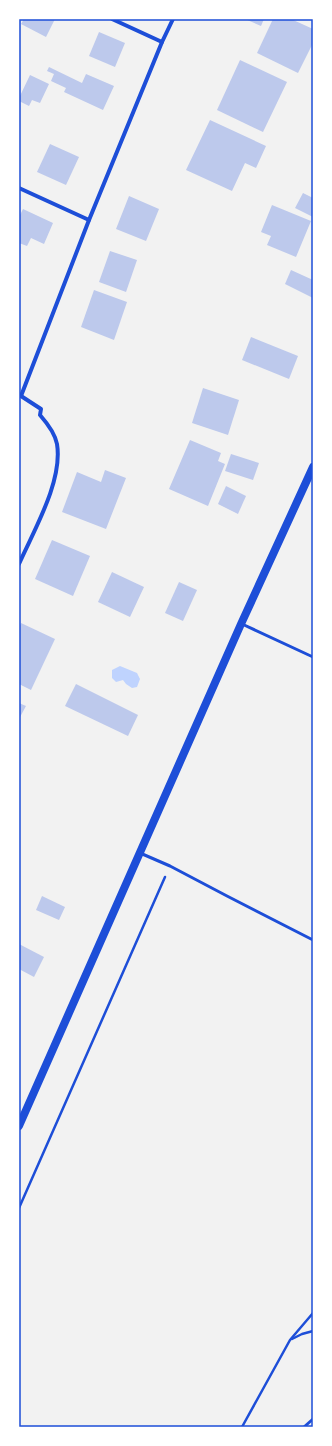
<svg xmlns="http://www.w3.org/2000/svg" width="332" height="1446" viewBox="0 0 332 1446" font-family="'Exo 2',sans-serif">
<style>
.water{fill:#bfd3fe}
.building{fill:#bdc9ec}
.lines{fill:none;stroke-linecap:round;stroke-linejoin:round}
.path{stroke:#1d4ed8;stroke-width:2.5}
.service{stroke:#1d4ed8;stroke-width:3}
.minor{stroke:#1d4ed8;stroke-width:4}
.secondary{stroke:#1d4ed8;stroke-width:8}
.neatline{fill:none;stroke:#1d4ed8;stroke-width:1.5}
</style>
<rect width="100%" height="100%" fill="#f2f2f2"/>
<path class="water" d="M120,666L137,673L140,679L137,687L132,688L126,684L123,680L116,682L112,678V670Z"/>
<g class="building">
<path d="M24,19H55L46,37L21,24Z"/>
<path d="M245,19H264L261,26Z"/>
<path d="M273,19H291L313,29V43L298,73L257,53Z"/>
<path d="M99,32L125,43L115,67L89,56Z"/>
<path d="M240,60L287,82L263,132L217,110Z"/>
<path d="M49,67L82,83L86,74L114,86L103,110L64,92L66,88L51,81L54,74L47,71Z"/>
<path d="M30,75L49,84L40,103L32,100L29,106L19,101V98Z"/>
<path d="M210,120L266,146L256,168L245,163L232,191L186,170Z"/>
<path d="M50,144L79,157L66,185L37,172Z"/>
<path d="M303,193L313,198V217L295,208Z"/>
<path d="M129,196L159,209L146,241L116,229Z"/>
<path d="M272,205L311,221L296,257L267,245L271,236L261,232Z"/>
<path d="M23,209L53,223L44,244L31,238L27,246L19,243V217Z"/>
<path d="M110,251L137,260L126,292L99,282Z"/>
<path d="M291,270L313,280V298L285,284Z"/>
<path d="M94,290L127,302L114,340L81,327Z"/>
<path d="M251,337L298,356L289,379L242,360Z"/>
<path d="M203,388L239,400L228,435L192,423Z"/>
<path d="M190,440L221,453L218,461L225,464L208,506L169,489Z"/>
<path d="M231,454L259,463L253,480L225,471Z"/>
<path d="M105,470L126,478L106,529L62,512L77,472L101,482Z"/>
<path d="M226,486L246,496L238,514L218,504Z"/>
<path d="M52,540L90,556L73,596L35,579Z"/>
<path d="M112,572L144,587L130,617L98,602Z"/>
<path d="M179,582L197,590L183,621L165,613Z"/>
<path d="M21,623L55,639L31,690L19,684V628Z"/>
<path d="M76,684L138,715L128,736L65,706Z"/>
<path d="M19,703L26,706L19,719Z"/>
<path d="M42,896L65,907L59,920L36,910Z"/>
<path d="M19,944L44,957L34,977L19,969Z"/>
</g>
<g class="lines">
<g class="path">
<path d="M19,1208L165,877"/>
<path d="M292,1339L302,1334L313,1331"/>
<path d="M242,1427L290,1340L313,1313"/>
</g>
<g class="service">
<path d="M242,624L313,657"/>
<path d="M140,853L170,866L227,896L313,940"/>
<path d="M304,1427L313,1419"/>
</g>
<g class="minor">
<path d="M112,19L162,42"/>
<path d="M19,188L89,220"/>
<path d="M21,396L89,220L162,42L173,19"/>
<path d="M19,564C34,530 63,481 57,444C55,433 47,423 40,415L41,409L21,396H20"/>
</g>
<path class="secondary" d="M19,1126L241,624L313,467"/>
</g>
<rect width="332" height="1446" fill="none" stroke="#ffffff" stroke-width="40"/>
<rect x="20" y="20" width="292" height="1406" class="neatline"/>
</svg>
